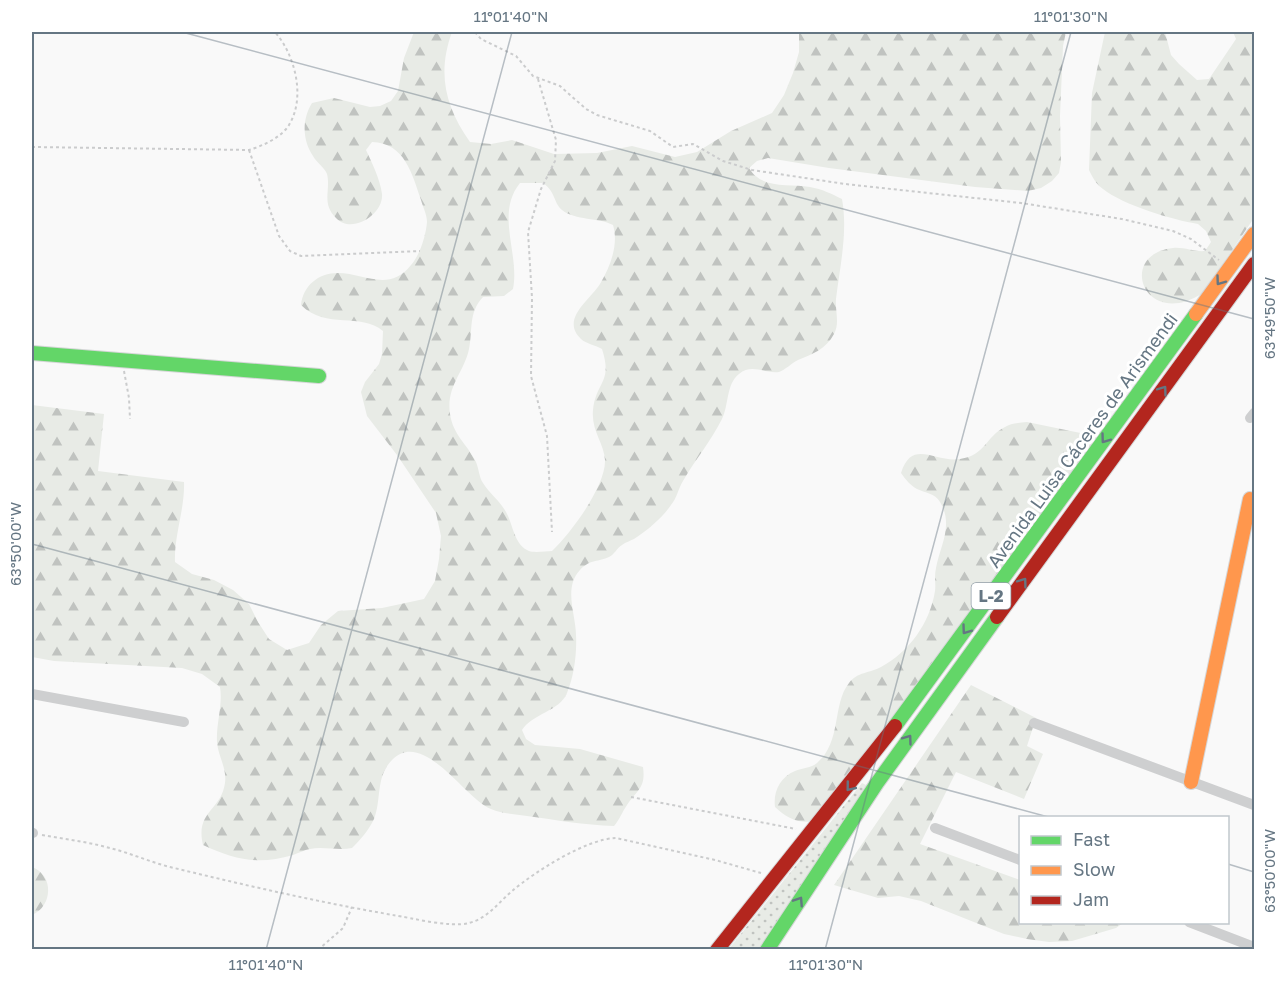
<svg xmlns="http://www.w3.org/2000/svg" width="1286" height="981" viewBox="0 0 1286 981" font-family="'Golos Text',sans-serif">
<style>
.grass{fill:url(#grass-dots)}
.forest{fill:url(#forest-firs);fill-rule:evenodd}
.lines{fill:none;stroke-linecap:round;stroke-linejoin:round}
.fast-casing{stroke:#d5d6d7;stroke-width:16}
.slow-casing{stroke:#d5d6d7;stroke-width:16}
.jam-casing{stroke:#d5d6d7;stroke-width:16}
.path{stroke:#cbcccd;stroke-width:2;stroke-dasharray:3 3;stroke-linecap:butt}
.street{stroke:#cecfd0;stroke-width:10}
.fast{stroke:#63d668;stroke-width:14}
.slow{stroke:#ff974d;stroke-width:14}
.jam{stroke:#b3261e;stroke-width:14}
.oneway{stroke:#657683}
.ticks{fill:none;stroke:#657683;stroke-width:1.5;stroke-opacity:0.45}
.labels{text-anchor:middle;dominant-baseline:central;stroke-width:6;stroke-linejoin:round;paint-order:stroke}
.shield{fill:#fff;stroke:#939fa8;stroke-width:1.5}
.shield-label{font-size:16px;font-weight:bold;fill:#657683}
.street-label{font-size:18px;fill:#657683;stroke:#fff}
.neatline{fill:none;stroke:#657683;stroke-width:2}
.ticks-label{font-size:15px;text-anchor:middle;fill:#657683}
</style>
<defs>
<pattern id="grass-dots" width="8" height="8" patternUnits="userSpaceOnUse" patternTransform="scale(1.5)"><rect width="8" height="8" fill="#e8ebe6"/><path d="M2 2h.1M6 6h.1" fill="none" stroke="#c0c3c0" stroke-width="1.8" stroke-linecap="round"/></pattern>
<pattern id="forest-firs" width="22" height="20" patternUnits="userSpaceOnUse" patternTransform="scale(1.5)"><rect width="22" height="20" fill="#e8ebe6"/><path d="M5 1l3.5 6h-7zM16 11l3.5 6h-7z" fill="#c0c3c0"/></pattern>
</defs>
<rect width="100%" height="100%" fill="#f9f9f9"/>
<path class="grass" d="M862,783L866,785L760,949L728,950Z"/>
<g class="forest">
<path d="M414,32H452C437,73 445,107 470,142L491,144L512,140L554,154L597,153L632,146L675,157L697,152L731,131L772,113L784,95L793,73L799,52V32H1066L1063,46L1060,116L1061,162L1059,173L1052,181L1041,188L1028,191L975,187L829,168L768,158L757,161L749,168C762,190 789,183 810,187C822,189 832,194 842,199C848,232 840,266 836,299C835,311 840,323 834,334C826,349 813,354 798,360C792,363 785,370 779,372C765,374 752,363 739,374C726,384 729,405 722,419C711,441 695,460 683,481C678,489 677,498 671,505C662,518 648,530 634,539C630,541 626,542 622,545C617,548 614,555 609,557C599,562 590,559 580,570C563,588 576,615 576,635C577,654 574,676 567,693C560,711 532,714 522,730L526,739L535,745L580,749L643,767C646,788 637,790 627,805C622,812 620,819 614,826C584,825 556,820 527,816C515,814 502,814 491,809C466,800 424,729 393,759C375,776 382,799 374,819C369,830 360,840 352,848C338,851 323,846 310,849C304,850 299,853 293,855C259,865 235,860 203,845C195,811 221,811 225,783C227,768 218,756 217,742C216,723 223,705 220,687L202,674L182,668L54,661L32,657V405L104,414L98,471L184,482C185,509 174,535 175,562L192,574L214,580L233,590L249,604L258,622L269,639L287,650L309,643L321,625L338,611L382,608L424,599L435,581L439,559L441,536L436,513L397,455L367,416L361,392L365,382L379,364L382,354L383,331C361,312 326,330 301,305C303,286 318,273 338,273C364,273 389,293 411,265C420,255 426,235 427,222C427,215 423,207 421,200C412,174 405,143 372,142L366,150C372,163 380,179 382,194C384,214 352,235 336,218C321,203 331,190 327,174C325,168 316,162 313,156C302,140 302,119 312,103L334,98L370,107L380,106L391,101L398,91L404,58ZM543,183C556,192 553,202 562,210C576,221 598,217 613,225C619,245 610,267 600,284C590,300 560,319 581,339C586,344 596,345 602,349C613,383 596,381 593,410C591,431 604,443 605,460C606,486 571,533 552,551C546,551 535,553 529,551C514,545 513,524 506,512C500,501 490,494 483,483C479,477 479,469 476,462C467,444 453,435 450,414C446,386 464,373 469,349C473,330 468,313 483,297L504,296L513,289C520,254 495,214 520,183Z"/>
<path d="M1105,32H1165L1171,55L1179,64L1197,80L1209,79L1236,39L1233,32H1254V218L1203,293C1144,331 1116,254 1173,248C1185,247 1194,252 1205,251L1211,242L1206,231L1198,224C1173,220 1123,205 1103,189C1096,184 1093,178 1089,170L1092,93Z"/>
<path d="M1027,422L1100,437L817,820C800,825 788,819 775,807C773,792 780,777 795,771C802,768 811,768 817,763C842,742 832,704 849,683C857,672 870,673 881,667C909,652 930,623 935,591C936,584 934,576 936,568C940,546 954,525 940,502C935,493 925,493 917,489C910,485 906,480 901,473C912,438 935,463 960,459C986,455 985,437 1005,427C1011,423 1020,423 1027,422Z"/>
<path d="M971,685L1036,718L1027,746L1043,754L1024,799L956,772L920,844L1020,880V922L1123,923L1116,928L1072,941L1049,942L1027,939L1004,934L921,901L899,896L878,898L834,885Z"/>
<path d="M32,867C54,875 53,906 32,915Z"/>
</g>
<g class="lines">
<defs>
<g id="fast">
<path d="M32,353L319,376"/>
<path d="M895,726L1196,314"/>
<path d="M767,950L877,783L997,617"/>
</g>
<g id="slow">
<path d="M1196,314L1254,234"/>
<path d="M1191,782L1250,499"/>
</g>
<g id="jam">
<path d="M997,617L1254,264"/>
<path d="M717,950L895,726"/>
</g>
</defs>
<use href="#fast" class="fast-casing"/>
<use href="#slow" class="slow-casing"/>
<use href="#jam" class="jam-casing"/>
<g class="path">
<path d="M475,32L481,39L516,56L533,76L560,86L586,109L597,115L650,131L673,147L693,144L723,161L752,170L845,184L1021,203L1122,219L1173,231L1191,239L1219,260"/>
<path d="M538,79L556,140L555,161L541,189L528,232L532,298L531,376L547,436L552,532"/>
<path d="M32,147L249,150C262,146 281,138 289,125C306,97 295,55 275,32"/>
<path d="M249,150L279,236L290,251L301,256L420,251"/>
<path d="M124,371L129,398L130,419"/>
<path d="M631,797L796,829"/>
<path d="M42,835C65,839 88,842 110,848C130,853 150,862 170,867C244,885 318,902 393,915C412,918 451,928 469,923C488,918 498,903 512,891C536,871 586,839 616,838L715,860L761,873"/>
<path d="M318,950L343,928L352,907"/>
</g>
<g class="street">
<path d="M1250,418L1254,413"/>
<path d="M32,694L184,722"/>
<path d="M1034,723L1254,805"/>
<path d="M935,828L1020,860"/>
<path d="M32,833H33"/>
<path d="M1189,922L1254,947"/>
</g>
<use href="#fast" class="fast"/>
<use href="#slow" class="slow"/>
<use href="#jam" class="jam"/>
</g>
<defs><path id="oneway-chevron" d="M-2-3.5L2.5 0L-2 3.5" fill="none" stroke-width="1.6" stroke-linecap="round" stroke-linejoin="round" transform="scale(1.5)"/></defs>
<g class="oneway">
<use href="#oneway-chevron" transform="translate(1220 281) rotate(126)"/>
<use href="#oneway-chevron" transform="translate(1163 390) rotate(-54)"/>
<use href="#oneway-chevron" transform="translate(1105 439) rotate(126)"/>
<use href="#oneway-chevron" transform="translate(1023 582) rotate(-54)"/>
<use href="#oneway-chevron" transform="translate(966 630) rotate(126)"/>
<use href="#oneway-chevron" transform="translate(908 739) rotate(-54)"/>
<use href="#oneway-chevron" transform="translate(850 787) rotate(129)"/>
<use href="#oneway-chevron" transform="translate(799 901) rotate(-57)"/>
</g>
<path class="ticks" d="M182,32L1254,319M32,544L1052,818M1228,864L1254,872M266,950L512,32M825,950L1071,32"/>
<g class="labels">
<rect class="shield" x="971.5" y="583" width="39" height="26" rx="4.5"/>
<g class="shield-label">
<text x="991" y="596">L-2</text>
</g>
<g class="street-label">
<text transform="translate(1082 440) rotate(-54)">Avenida Luisa Cáceres de Arismendi</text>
</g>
</g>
<rect width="1286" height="981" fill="none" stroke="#ffffff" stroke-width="66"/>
<rect x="1019" y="816" width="210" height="108" fill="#ffffff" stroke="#c1c8cd" stroke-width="1.5"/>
<rect x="1031" y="836" width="30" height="9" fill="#63d668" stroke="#c1c8cd" stroke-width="1.5"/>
<text x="1073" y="846" font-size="18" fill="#657683">Fast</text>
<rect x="1031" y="866" width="30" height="9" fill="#ff974d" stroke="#c1c8cd" stroke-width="1.5"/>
<text x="1073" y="876" font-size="18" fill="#657683">Slow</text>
<rect x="1031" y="896" width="30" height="9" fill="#b3261e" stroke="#c1c8cd" stroke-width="1.5"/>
<text x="1073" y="906" font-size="18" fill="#657683">Jam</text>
<rect x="33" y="33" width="1220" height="915" class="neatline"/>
<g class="ticks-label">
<text x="511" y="22">11°01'40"N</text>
<text x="1071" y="22">11°01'30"N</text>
<text transform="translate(1270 318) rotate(-90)" y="5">63°49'50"W</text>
<text transform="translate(16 544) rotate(-90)" y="5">63°50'00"W</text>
<text transform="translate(1270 871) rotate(-90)" y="5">63°50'00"W</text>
<text x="266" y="970">11°01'40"N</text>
<text x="826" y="970">11°01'30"N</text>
</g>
</svg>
